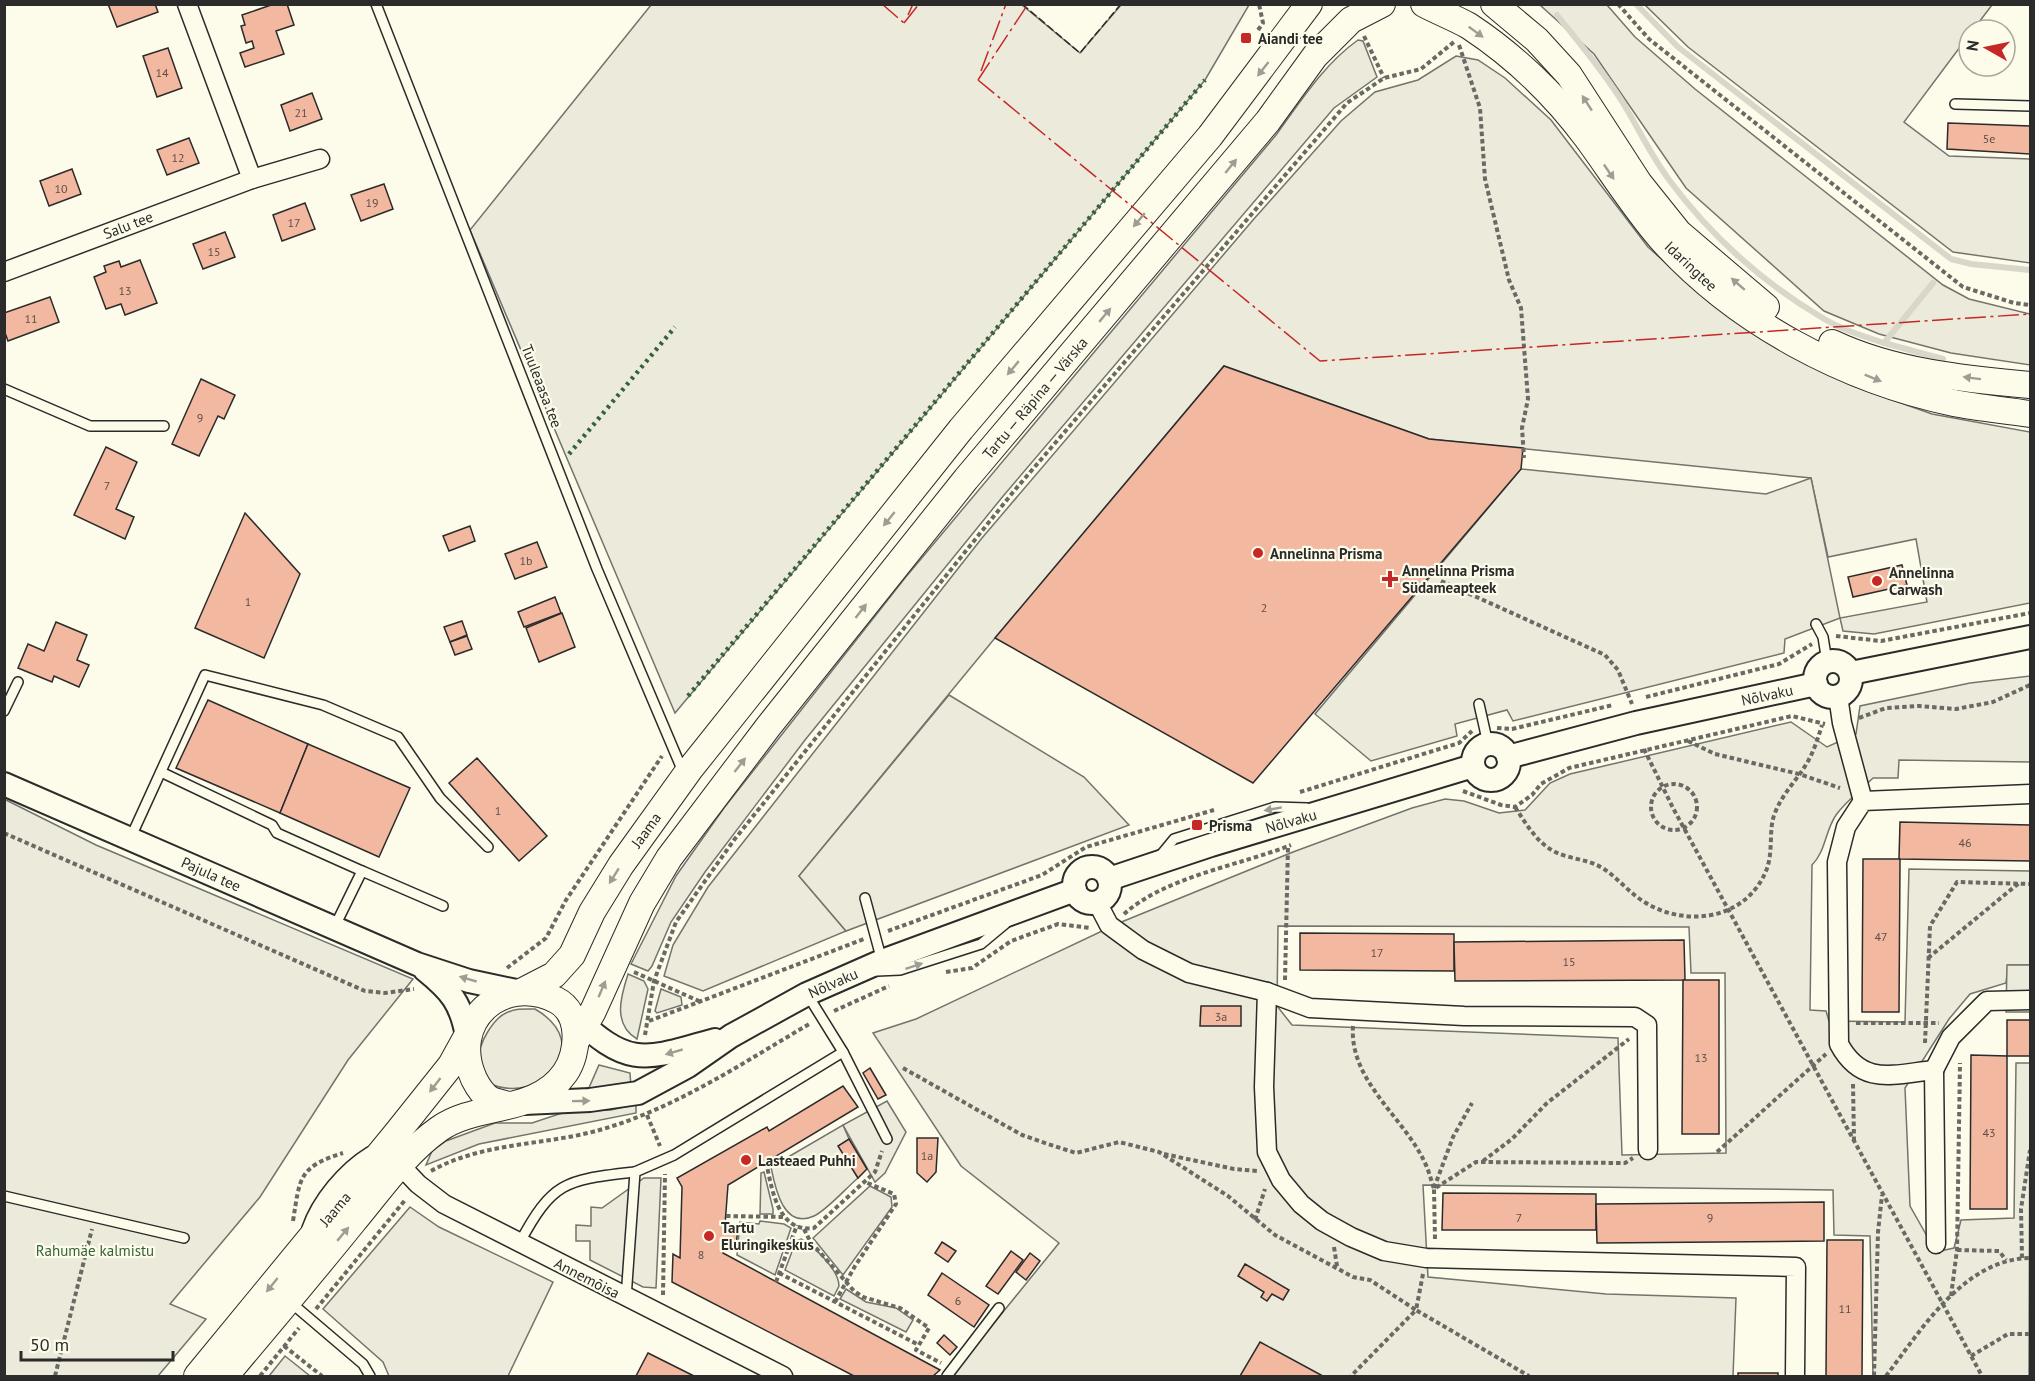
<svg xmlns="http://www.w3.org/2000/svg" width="2035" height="1381" viewBox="0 0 2035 1381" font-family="'PT Sans',sans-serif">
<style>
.green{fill:#ecebdb;stroke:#74746e;stroke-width:1.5;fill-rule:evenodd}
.parking{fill:#eceadb;stroke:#74746e;stroke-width:1.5}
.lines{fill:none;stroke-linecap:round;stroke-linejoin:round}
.stream{stroke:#d8d7c9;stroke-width:6}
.building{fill:#f2b8a0;stroke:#2b2b2b;stroke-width:1.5}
.service-casing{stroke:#2b2b2b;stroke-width:12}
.minor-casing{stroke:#2b2b2b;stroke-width:21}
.tertiary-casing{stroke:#2b2b2b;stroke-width:26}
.secondary-casing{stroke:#2b2b2b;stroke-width:28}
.path{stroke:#6a6964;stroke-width:4;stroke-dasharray:4.5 3;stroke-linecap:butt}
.service{stroke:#fdfbea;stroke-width:9}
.minor{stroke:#fdfbea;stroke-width:18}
.tertiary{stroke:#fdfbea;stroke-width:22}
.secondary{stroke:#fdfbea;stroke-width:26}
.hedge{stroke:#34623c;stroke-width:4.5;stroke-dasharray:3 4.5;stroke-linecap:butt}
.fence{stroke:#2b2b2b;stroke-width:1.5;stroke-dasharray:8 3;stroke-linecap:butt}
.power{stroke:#c62828;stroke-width:1.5;stroke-dasharray:21 4.5 3 4.5;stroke-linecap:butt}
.oneway{fill:#9e9d94}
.poi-dot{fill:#c62828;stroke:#fdfbea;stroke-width:2}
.labels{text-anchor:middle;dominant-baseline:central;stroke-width:4.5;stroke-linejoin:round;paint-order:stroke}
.number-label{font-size:12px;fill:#5d4e48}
.poi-label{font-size:15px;font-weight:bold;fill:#2b2b2b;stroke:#fdfbea;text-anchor:start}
.street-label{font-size:15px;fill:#2b2b2b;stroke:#fdfbea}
.park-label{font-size:15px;fill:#34623c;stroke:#fdfbea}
</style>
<rect width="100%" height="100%" fill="#fdfbea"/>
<g class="green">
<path d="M651,5H1022L1080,53L1121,5H1249L1205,80L675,713L470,230Z"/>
<path d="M1540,5H1607L1635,37L1695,89L1943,285L1969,299L2030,314V365L1951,353L1879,334L1824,311L1686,188L1594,54Z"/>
<path d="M1645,5H1992L1973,30H1969V35L1904,122L1949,156L2030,159V263L1953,252L1688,47Z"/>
<path d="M1358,40L1363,41L1377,77L1334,108L1004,495L805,740L705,872L671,922L652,966L648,971L631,964L676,876L724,808L905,578L1276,135C1300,102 1324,64 1358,40Z"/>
<path d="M1456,56L1478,60L1505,78L1551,120L1648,247L1710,303L1788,354L1853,386L1932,414L2030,432V603L1874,634L1843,631L1840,618L1927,602L1916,539L1828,557L1811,478L1429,439L1224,366L995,638L799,876L846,931L703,991L664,976L673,945L708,887L982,538L1253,220L1341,121L1375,92L1418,80Z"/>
<path d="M2030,676V762L1899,760L1898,778H1873C1861,790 1846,801 1836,815C1825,831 1826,851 1812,865L1810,1010L1826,1011L1829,1021L1905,1022L1909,869L2030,871V965H2008L2006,983L1970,994L1949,1019L1905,1088L1910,1206L1936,1252L1954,1248L1961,1220L2014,1218L2016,1063H2030L2029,1376H1873L1870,1236L1834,1235L1833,1190L1423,1185L1428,1277L1606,1294L1736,1298L1733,1376H951L1059,1243L961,1166L873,1033L916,1019L1119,923L1293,852L1412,808L1445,799L1464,801L1499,813L1525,810L1550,783L1570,774L1791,722L1827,747L1856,734L1860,706L1970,683ZM1278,926L1689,927L1691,973H1725L1726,1153L1622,1155L1618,1038L1292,1025L1277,1006Z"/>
<path d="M4,799L96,845L413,979L348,1060L260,1197L170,1304L206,1319L158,1376H5Z"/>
<path d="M628,974L644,981L648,989L637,1039C612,1024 621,996 628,974Z"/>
<path d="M661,989L681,997L682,1005L657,1013L655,1011Z"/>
<path d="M535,1009C597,1045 541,1107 488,1083C485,1076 481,1068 479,1061C477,1045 493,1019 506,1013C516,1008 525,1009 535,1009Z"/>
<path d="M599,1065L630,1073L631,1087L588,1090Z"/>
<path d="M636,1104V1113L479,1144L426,1165L432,1151L446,1141L495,1123H532L565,1112L611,1110Z"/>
<path d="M843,1125L849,1139L839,1146L858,1178C846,1188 827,1210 814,1216C783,1230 775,1187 771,1167Z"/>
<path d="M764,1172L773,1209V1214H760L761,1173Z"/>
<path d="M870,1186L891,1197L892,1207L843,1275L813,1238Z"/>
<path d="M410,1207L439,1227L553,1282L508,1376H389L383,1362L323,1309Z"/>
<path d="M760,1221L784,1224L791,1228L775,1275L737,1255L740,1222L759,1224Z"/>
<path d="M801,1239C815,1247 839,1270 839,1286L834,1296L785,1270L796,1241Z"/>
<path d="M846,1289L866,1302L896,1308L913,1320L906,1332L840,1299Z"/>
<path d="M285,1356L310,1376H269Z"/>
</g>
<g class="parking">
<path d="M1521,469L1766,494L1811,478L1840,618L1785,639L1784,653L1513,721L1507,710L1455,724L1457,736L1371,761L1315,714Z"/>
<path d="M949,695L1084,777L1129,825L846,931L799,876Z"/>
<path d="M2007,965H2030V1012H2006Z"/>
<path d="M887,1101L906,1132L885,1173L875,1182L843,1125Z"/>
<path d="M644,1178H661L656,1288L643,1287L590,1260V1241H576V1225L591,1226V1207L602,1208Z"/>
</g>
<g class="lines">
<g class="stream">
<path d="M1636,4L1678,47L1951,259L1971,264L2030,270"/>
<path d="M1557,15C1580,44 1604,72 1623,103C1639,129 1651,156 1670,181C1710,235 1763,283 1821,317C1840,329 1863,336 1884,343L1933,283"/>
<path d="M1884,343L1943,359"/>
</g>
</g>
<g class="building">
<path d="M108,4H155L158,12L117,27Z"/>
<path d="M274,4H287L294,25L276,31L284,54L245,67L240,53L254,48L252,41L246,43L241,26L245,25L242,15Z"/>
<path d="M168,48L182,88L157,97L143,56Z"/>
<path d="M312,93L322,119L290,131L281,105Z"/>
<path d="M1948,123L2030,126V154L1947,149Z"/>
<path d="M189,138L199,163L167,175L157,150Z"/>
<path d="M72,169L81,194L49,206L40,181Z"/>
<path d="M384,184L393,209L361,221L351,195Z"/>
<path d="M305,203L315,229L282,241L273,215Z"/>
<path d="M225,232L235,257L203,269L193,244Z"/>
<path d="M140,260L157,303L125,315L121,304L106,309L94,277L106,272L104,266L119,261L121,267Z"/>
<path d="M50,297L59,322L8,341L4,330V313Z"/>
<path d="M1224,366L1429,439L1523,448L1521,469L1253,783L995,638Z"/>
<path d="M201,379L235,395L224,419L218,416L199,456L172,444Z"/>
<path d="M106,447L137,462L116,509L134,517L125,539L74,515Z"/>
<path d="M245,513L300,574L264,658L195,628Z"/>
<path d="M470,526L475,541L449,551L443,536Z"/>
<path d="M537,542L547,567L515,579L505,554Z"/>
<path d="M1902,565L1907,585L1853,597L1848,577Z"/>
<path d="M555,597L561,613L524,627L518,612Z"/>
<path d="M562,613L575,647L539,662L526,628Z"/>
<path d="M462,621L467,635L450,642L444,627Z"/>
<path d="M56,622L87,635L77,660L89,665L79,687L54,676L52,682L18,668L28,644L44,651Z"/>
<path d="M467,636L472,649L455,655L450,642Z"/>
<path d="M208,700L308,744L280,813L176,768Z"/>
<path d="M308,744L410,788L379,857L280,813Z"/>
<path d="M477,758L547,836L519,861L449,783Z"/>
<path d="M1900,822L2030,825V861L1899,859Z"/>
<path d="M1863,859H1900L1899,1012H1862Z"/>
<path d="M1300,933L1454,934V971L1300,970Z"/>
<path d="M1684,940L1685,980L1455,981L1454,942Z"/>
<path d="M1683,980H1719V1134H1682Z"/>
<path d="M1201,1006H1241V1026H1200Z"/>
<rect x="2007" y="1020" width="23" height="36"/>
<path d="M1971,1055L2007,1056V1209H1970Z"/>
<path d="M870,1068L886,1095L878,1099L863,1073Z"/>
<path d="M843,1086L858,1107L728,1185L725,1225L738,1226L736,1247L724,1246L723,1253L940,1370L933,1376H854L672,1282L673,1254L680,1258L682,1187L677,1178L767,1127L769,1131Z"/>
<path d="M917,1138H938L936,1172L927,1182L917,1173Z"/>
<path d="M849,1139L867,1169L858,1178L838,1146Z"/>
<path d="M1443,1193L1596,1194V1230H1442Z"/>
<path d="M1824,1202V1241L1597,1243L1596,1204Z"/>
<path d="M1827,1240H1863L1862,1376H1826Z"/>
<path d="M942,1242L956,1251L948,1262L935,1253Z"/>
<path d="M1011,1251L1023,1260L998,1294L986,1286Z"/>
<path d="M1030,1253L1040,1261L1026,1280L1016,1272Z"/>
<path d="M1245,1264L1289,1290L1283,1300L1272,1294L1267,1301L1261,1297L1264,1292L1238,1276Z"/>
<path d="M942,1273L989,1305L974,1327L928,1295Z"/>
<path d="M944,1335L957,1347L950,1355L937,1343Z"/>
<path d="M1260,1342L1321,1375L1320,1376H1240Z"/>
<path d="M648,1353L694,1376H636Z"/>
<rect x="1738" y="1373" width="40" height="3"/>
</g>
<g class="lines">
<defs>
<g id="service">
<path d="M376,4L597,569L684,774"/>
<path d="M1955,104L2030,106"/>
<path d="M4,389L90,426H164"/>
<path d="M1816,624L1823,637L1827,662"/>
<path d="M1479,704L1488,744"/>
<path d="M4,711L18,682"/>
<path d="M161,772L272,825L277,833L362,871L334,928"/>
<path d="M130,839L205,675L323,705L398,737L440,798L488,847"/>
<path d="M1160,856L1174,839L1275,807L1307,808"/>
<path d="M362,871L443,906"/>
<path d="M865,898L882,961"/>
<path d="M877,971L900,970L981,944L1005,924"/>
<path d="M843,1052L887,1139"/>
<path d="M4,1196L184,1238"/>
<path d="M307,1228C317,1199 343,1168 369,1152"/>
<path d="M519,1244C553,1180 566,1180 635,1172"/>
<path d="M626,1298L635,1172L674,1155L843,1052L807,994"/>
<path d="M289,1301L363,1364L370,1376"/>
<path d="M947,1376L999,1308"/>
</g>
<g id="minor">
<path d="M187,4L252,179L320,159"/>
<path d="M4,272L252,179"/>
<path d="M1838,696L1842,723L1863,801"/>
<path d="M1098,904L1109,925L1143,950L1189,973L1267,992L1310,1008L1464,1016L1635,1017L1647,1025L1648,1150"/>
<path d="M1267,992L1264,1087L1267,1152L1281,1180L1301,1204L1322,1221L1351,1237L1384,1251L1426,1258L1796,1267L1795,1376"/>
<path d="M1934,1070L1951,1037L1987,1001L2030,1000"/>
<path d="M400,1165L418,1184L444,1204L783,1376"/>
<path d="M1936,1244L1934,1070C1894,1074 1862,1087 1839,1044L1837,862L1846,827L1863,801L2030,794"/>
</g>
<g id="tertiary">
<circle cx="1833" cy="679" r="18"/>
<path d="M1851,673L2030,637"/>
<circle cx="1491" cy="762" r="18"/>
<path d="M1508,757L1636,723L1816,684"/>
<path d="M4,784L417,964L469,981L521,992"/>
<circle cx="1092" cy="885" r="18"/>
<path d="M1109,879L1211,845L1473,766"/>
<path d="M425,970C451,991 461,1003 467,1036"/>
<path d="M572,1014C629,1069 644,1060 715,1040"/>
<path d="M524,1103L590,1100L638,1093L688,1066L731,1036L807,994L882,961L1075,890"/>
</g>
<g id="secondary">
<path d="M1424,4C1439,12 1455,18 1469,26C1513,55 1555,95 1587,138C1612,172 1634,208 1662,240C1737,323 1845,380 1954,403C1979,408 2005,410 2030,414"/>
<path d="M1494,4L1537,40L1569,75L1639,183L1679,233L1766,307"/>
<path d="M1832,343C1893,372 1964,379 2030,385"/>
<path d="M521,992L554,975L572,955L592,912L621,865L690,769L961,429L1210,136L1309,4"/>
<path d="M576,1041L593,1011L642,903L669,858L768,727L966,479L1268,121L1315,56L1351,20L1382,4"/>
<path d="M197,1376L396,1134L451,1065L467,1036"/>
<path d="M225,1376C268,1325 311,1274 353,1222C379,1191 405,1153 439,1129C477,1102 536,1115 565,1073C579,1053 582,1013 556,1000C501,973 448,1022 474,1079C478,1087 483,1095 491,1100C496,1102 503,1103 508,1105"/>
</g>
</defs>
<use href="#service" class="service-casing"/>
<use href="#minor" class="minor-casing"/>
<use href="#tertiary" class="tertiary-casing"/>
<use href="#secondary" class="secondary-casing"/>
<g class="path">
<path d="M1618,4L1649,39L1963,287L2014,303L2030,305"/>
<path d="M1258,30L1263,23L1259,4"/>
<path d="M1364,36L1384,78"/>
<path d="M1459,45L1480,108L1485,179L1509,280L1521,308L1528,399L1522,428L1524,458"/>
<path d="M1441,581L1605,655L1618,670L1632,704"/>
<path d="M1836,636L1881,641L2030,613"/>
<path d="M1646,697L1779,664L1812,644"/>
<path d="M1859,718L1886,708L1919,706L1956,709L1993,702L2030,685"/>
<path d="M1497,728L1512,729L1613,705"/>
<path d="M1688,741L1715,754L1799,774L1840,788"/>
<path d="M1644,749L1673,808L1982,1376"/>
<circle cx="1674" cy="807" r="23"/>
<path d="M1463,791L1501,805L1515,807L1532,795L1541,784L1569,768L1792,716L1825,724"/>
<path d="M1300,792L1459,743L1472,731"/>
<path d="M1515,807C1529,828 1540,849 1566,856C1579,860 1592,861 1604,869C1619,879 1630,894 1646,903C1688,928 1746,919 1766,871C1774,852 1768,828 1775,813C1782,794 1797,780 1807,763C1814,751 1818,738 1822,725"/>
<path d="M4,833L365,991L385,993L414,989"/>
<path d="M1124,914C1167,876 1238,866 1291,845"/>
<path d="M888,931L1042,875L1086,847L1214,810"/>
<path d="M1928,958L2019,883"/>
<path d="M507,968L546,938L566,900L662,756"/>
<path d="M634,972L701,1002"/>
<path d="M946,972L972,968L1011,941L1058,924L1091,928"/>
<path d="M1285,980L1288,846"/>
<path d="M834,1011L889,986"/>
<path d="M649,1021L864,939"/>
<path d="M1856,1023H1939"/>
<path d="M1353,1026C1349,1081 1404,1117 1425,1163C1429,1171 1431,1180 1434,1189"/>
<path d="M645,1035L654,981L676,922L734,840L1014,491L1347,103L1384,78L1421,69L1454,42"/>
<path d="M1925,1043L1930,926L1957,882L2030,884"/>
<path d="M903,1068L1022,1135L1048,1144L1076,1153L1119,1142L1159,1152L1228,1196L1275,1235L1353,1277L1370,1280L1416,1310L1351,1376"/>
<path d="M1853,1084L1854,1140"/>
<path d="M647,1115L660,1146"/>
<path d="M1717,1152L1826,1054"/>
<path d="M1164,1154L1234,1169L1257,1171"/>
<path d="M1483,1161L1512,1139L1547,1103L1629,1039"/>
<path d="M766,1162C772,1188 777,1233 814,1228L875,1172L882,1151"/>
<path d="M431,1171C485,1141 546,1146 603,1129C678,1107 744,1062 811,1023"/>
<path d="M1434,1188L1453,1137L1472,1103"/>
<path d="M726,1216L783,1217"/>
<path d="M1255,1220L1265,1189"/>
<path d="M293,1221C300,1178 298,1167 343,1153"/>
<path d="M804,1229L810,1241L854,1291L863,1297L900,1308L929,1328L916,1350L941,1363"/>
<path d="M1435,1239L1434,1189L1476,1162L1625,1163L1633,1158"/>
<path d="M1334,1247L1337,1266"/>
<path d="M1957,1250L1999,1251L2006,1260"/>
<path d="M2022,1258L2021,1209L2030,1150"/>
<path d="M779,1273L919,1345"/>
<path d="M1423,1274L1416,1310L1529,1376"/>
<path d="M776,1282L797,1225"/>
<path d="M663,1295L665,1174"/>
<path d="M1951,1296L1957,1250L1960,1063"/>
<path d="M835,1302L855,1266L896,1204L894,1194L865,1182"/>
<path d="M316,1309L406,1199"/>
<path d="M284,1346L322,1376"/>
<path d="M1971,1356L2008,1334H2030"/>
<path d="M55,1376L92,1229"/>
<path d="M260,1376L299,1328"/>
<path d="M1874,1376L1878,1232L1882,1195"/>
<path d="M1886,1376C1922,1329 1964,1259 2030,1258"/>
</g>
<use href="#service" class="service"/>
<use href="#minor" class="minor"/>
<use href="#tertiary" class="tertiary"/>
<use href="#secondary" class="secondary"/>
<g class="hedge">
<path d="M569,454L675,327"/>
<path d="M688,696L1205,80"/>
</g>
<path class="fence" d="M1022,4L1080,53L1121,4"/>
<g class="power">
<path d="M882,4L904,23"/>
<path d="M908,15L913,4"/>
<path d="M904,23L919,4"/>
<path d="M981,71L1006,4"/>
<path d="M978,80L1320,361L2030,314"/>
<path d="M978,80L1028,4"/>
</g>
</g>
<defs><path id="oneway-solid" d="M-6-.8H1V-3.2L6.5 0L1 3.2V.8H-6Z" transform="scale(1.5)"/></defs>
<g class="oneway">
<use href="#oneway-solid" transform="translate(1476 32) rotate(36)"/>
<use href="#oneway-solid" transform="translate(1263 69) rotate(128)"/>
<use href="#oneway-solid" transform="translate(1587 103) rotate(-123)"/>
<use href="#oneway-solid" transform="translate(1231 166) rotate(-51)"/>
<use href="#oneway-solid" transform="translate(1609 172) rotate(56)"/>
<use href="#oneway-solid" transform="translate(1139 220) rotate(130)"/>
<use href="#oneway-solid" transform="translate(1738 284) rotate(-139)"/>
<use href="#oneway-solid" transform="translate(1105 315) rotate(-50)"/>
<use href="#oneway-solid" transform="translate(1013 368) rotate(130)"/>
<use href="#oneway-solid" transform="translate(1873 378) rotate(22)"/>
<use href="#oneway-solid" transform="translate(1972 378) rotate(-173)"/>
<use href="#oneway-solid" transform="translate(889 519) rotate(129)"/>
<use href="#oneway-solid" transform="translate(861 611) rotate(-52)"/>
<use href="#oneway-solid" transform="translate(740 765) rotate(-52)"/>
<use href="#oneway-solid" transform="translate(1273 809) rotate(170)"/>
<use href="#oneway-solid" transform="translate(614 876) rotate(122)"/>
<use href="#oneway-solid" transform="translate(914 966) rotate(-18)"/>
<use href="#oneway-solid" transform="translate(468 979) rotate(-164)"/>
<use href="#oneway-solid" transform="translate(602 989) rotate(-67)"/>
<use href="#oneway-solid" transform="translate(674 1052) rotate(164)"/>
<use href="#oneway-solid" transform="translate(435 1085) rotate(128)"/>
<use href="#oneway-solid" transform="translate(581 1101) rotate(-1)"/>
<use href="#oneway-solid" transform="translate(343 1234) rotate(-50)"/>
<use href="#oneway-solid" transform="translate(272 1285) rotate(129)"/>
</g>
<g class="poi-dot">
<rect x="1240" y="32" width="12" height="12" rx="3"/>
<circle cx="1258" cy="553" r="6"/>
<path d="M1387 570h6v6h6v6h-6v6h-6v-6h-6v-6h6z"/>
<circle cx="1877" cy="581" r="6"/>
<rect x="1191" y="819" width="12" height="12" rx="3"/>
<circle cx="746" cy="1160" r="6"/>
<circle cx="709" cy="1236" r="6"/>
</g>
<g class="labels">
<g class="number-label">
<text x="162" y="72">14</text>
<text x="301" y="112">21</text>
<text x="1989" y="138">5e</text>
<text x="178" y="157">12</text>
<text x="61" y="188">10</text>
<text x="372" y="202">19</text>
<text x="294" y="222">17</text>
<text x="214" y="251">15</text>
<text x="125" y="290">13</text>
<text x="31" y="318">11</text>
<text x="200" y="417">9</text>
<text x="107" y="485">7</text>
<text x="526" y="560">1b</text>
<text x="248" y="601">1</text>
<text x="1264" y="607">2</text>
<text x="498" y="810">1</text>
<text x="1965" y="842">46</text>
<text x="1881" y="936">47</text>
<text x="1377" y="952">17</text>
<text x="1569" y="961">15</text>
<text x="1221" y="1016">3a</text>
<text x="1701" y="1057">13</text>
<text x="1989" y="1132">43</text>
<text x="927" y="1155">1a</text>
<text x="1519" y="1217">7</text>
<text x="1710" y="1217">9</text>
<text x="701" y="1254">8</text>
<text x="958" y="1300">6</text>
<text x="1845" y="1308">11</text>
</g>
<g class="poi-label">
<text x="1258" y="38">Aiandi tee</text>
<text x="1270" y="553">Annelinna Prisma</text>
<text x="1402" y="570">Annelinna Prisma<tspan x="1402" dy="17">Südameapteek</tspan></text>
<text x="1889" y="572">Annelinna<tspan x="1889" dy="17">Carwash</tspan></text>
<text x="1209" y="825">Prisma</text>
<text x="758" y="1160">Lasteaed Puhhi</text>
<text x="721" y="1227">Tartu<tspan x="721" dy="17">Eluringikeskus</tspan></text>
</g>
<g class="street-label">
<text transform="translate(128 225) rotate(-21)">Salu tee</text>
<text transform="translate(1691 266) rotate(43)">Idaringtee</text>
<text transform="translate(542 386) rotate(69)">Tuuleaasa tee</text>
<text transform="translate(1035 398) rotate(-50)">Tartu — Räpina — Värska</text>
<text transform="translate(1767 695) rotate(-12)">Nõlvaku</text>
<text transform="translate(1291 821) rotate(-16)">Nõlvaku</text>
<text transform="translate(646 830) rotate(-54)">Jaama</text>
<text transform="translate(211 874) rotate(24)">Pajula tee</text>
<text transform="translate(833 983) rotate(-24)">Nõlvaku</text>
<text transform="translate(335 1209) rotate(-50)">Jaama</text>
<text transform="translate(587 1278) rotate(27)">Annemõisa</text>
</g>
<g class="park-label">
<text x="95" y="1250">Rahumäe kalmistu</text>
</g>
</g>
<rect width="2035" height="1381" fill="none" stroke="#2b2b2b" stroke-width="12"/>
<g transform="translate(1987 48) rotate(279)"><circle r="28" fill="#fdfbea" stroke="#a9a89e" stroke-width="1.5"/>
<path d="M0-4.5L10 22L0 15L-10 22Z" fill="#c62828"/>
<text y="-9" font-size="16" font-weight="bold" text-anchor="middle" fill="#2b2b2b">N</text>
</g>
<path d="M21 1351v9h152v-9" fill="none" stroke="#2b2b2b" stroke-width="3"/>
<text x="30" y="1351" font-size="18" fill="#2b2b2b" stroke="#fdfbea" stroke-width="4.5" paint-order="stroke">50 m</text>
</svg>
